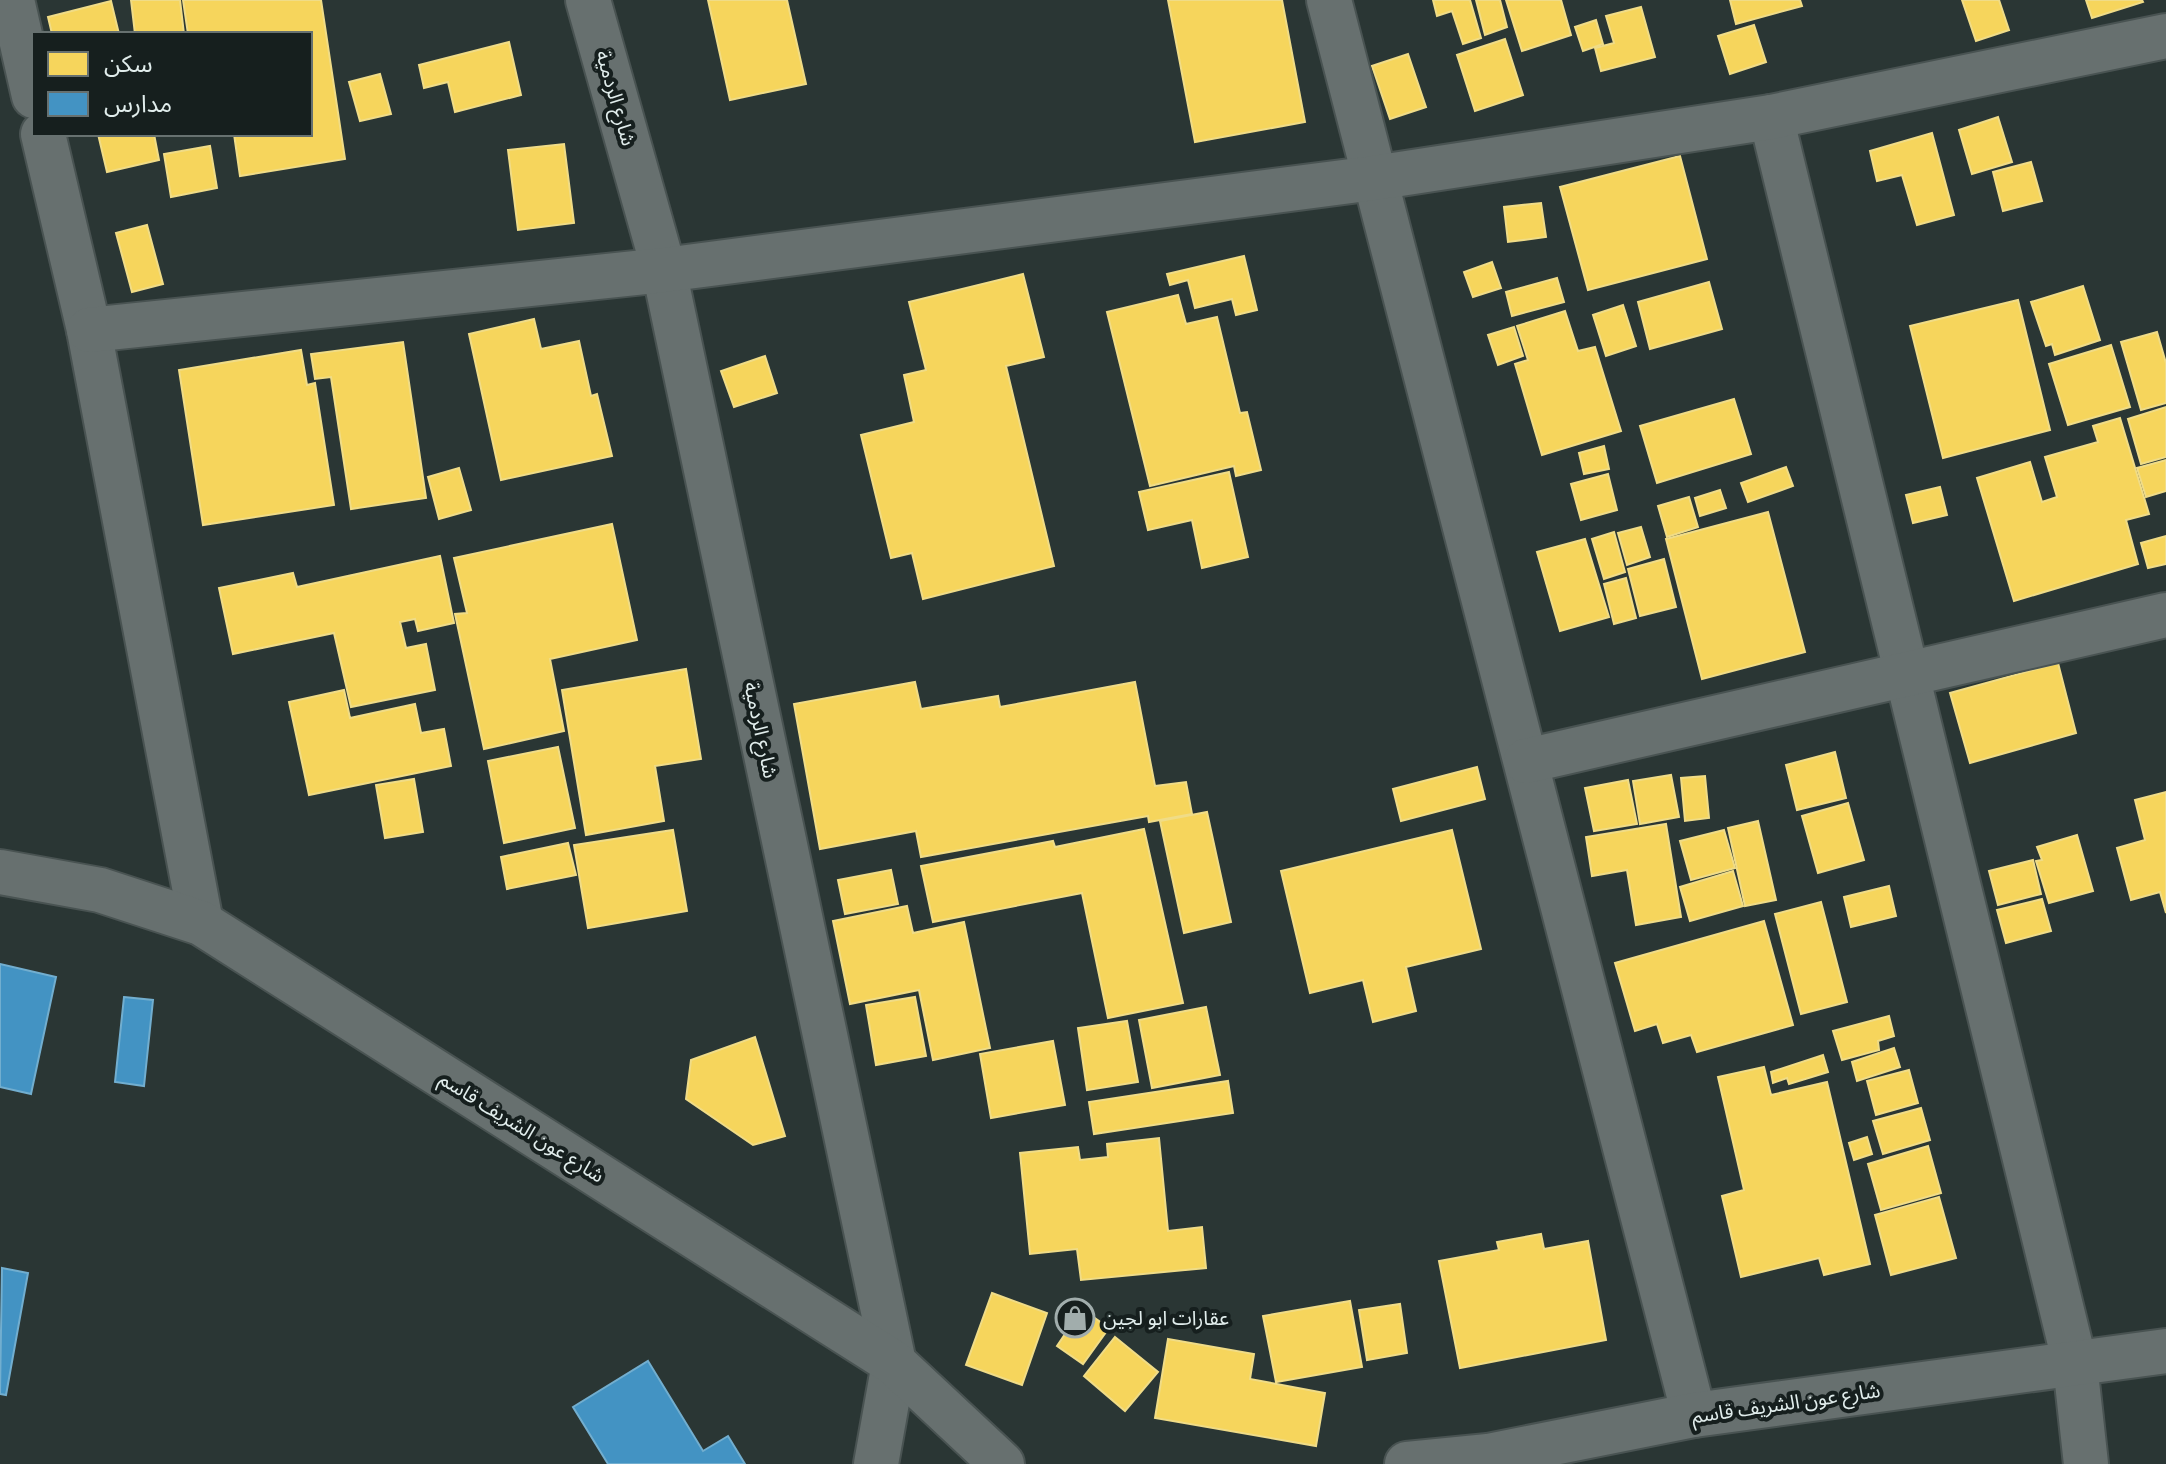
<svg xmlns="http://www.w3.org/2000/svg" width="2166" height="1464" viewBox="0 0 2166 1464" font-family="'Source Serif 4','Noto Sans Arabic',serif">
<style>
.homes{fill:#f6d55c;stroke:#f0dc87;stroke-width:2}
.schools{fill:#4393c3;stroke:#72aecf;stroke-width:2}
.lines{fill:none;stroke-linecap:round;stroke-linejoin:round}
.street-casing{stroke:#495352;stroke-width:48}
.street{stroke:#67706f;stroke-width:44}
.labels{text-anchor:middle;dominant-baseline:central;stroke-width:8;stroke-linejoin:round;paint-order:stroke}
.street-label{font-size:20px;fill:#e1edec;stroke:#161f1e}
.poi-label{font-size:20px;fill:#e1edec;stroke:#161f1e;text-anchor:start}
</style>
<rect width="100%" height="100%" fill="#2a3634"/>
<g class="homes">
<path d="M131,0H180L184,34H135Z"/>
<path d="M183,0H321L345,159L240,176L234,134H310V34H188Z"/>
<path d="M708,0H787L806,84L730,100Z"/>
<path d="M1168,0H1282L1305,122L1195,142Z"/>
<path d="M1433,0H1470L1481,38L1463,44L1452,11L1437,16Z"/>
<path d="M1476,0H1500L1507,27L1485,35Z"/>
<path d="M1506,0H1561L1571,35L1522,51Z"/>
<path d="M1730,0H1800L1802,6L1736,24Z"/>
<path d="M1962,0H1999L2009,30L1976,41Z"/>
<path d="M2086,0H2142L2143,2L2092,18Z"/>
<path d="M111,1L119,34H52L48,17Z"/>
<path d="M1641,7L1655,57L1601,71L1595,48L1614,43L1606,16Z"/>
<path d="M1596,20L1603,44L1583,51L1575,27Z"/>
<path d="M1754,25L1766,62L1730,74L1718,36Z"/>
<path d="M1505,39L1523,95L1475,111L1457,55Z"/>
<path d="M509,42L521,95L455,112L448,82L424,88L419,65Z"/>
<path d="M1408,54L1426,107L1390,119L1372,66Z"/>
<path d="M380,74L391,114L360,121L349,82Z"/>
<path d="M1998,117L2012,162L1972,174L1959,130Z"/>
<path d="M1932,133L1954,215L1917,225L1902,175L1877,181L1870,151Z"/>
<path d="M98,134H154L159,160L107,172Z"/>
<path d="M564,144L574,223L518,230L508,150Z"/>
<path d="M210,146L217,188L171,197L164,154Z"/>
<path d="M1680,156L1707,259L1588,290L1560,187Z"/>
<path d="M2031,162L2042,201L2003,211L1993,172Z"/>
<path d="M1541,203L1546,237L1508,242L1504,207Z"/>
<path d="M147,225L163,284L132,292L116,233Z"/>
<path d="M1244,256L1257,310L1236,315L1232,299L1195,308L1188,280L1170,285L1167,274Z"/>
<path d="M1492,262L1501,288L1473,297L1464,272Z"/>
<path d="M1023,274L1044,357L1006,366L1054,566L923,599L912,553L891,558L861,435L914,422L904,375L926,370L909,302Z"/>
<path d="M1557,278L1564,302L1512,316L1506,292Z"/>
<path d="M1709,282L1722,329L1650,349L1638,302Z"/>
<path d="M2083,286L2100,340L2055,355L2052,344L2046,346L2031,302Z"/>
<path d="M1178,295L1186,324L1217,317L1240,413L1247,412L1261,470L1236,476L1234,466L1150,486L1107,312Z"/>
<path d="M2018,300L2050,430L1943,458L1910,326Z"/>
<path d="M1623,305L1636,346L1606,356L1593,315Z"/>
<path d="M1565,311L1578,351L1595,347L1621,431L1542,455L1515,364L1528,360L1517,326Z"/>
<path d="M534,319L541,349L579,341L591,396L597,394L612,456L501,480L469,334Z"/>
<path d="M1514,327L1523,356L1498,365L1488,335Z"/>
<path d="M2157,332L2166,363V403L2141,410L2121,342Z"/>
<path d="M403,342L426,498L351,509L331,377L315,379L311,354Z"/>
<path d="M2111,345L2130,407L2068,425L2049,364Z"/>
<path d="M301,350L307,385L315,383L334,505L203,525L179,370Z"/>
<path d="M765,356L777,393L734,407L721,371Z"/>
<path d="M1734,399L1751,454L1657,483L1640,426Z"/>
<path d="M2166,407V457L2141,464L2128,419Z"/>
<path d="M2120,418L2149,514L2126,520L2138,564L2014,601L1977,478L2030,462L2042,502L2057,497L2045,457L2098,442L2093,426Z"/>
<path d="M1604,446L1609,469L1584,474L1579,453Z"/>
<path d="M2166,460V491L2146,497L2137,468Z"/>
<path d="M1786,467L1793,486L1748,502L1741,483Z"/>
<path d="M459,468L471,510L439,519L428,477Z"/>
<path d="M1229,472L1248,557L1202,568L1192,520L1148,530L1139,492Z"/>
<path d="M1608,474L1617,510L1581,520L1571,484Z"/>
<path d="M1940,487L1947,515L1913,523L1906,495Z"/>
<path d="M1720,490L1726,508L1700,516L1695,498Z"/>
<path d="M1689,497L1698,527L1667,537L1658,506Z"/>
<path d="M1768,512L1805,652L1702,679L1666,539Z"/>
<path d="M612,524L637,640L550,659L564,731L484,749L455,614L467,613L454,558Z"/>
<path d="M1641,527L1650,557L1627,565L1618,533Z"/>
<path d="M1614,532L1625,572L1604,579L1592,539Z"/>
<path d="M2166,536V564L2148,568L2141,543Z"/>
<path d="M1585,539L1609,617L1560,631L1537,552Z"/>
<path d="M440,556L454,623L418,631L415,619L400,622L406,648L426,644L435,690L351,707L334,633L233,654L219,588L293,573L297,587Z"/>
<path d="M1664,559L1676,607L1640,616L1628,569Z"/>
<path d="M1626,578L1636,618L1614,624L1604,584Z"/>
<path d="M2058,663L2076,733L1970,763L1950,693Z"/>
<path d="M686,669L701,759L655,766L664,821L586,835L562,690Z"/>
<path d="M915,682L921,709L998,696L1000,707L1135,682L1155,786L1186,782L1192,814L1149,822L1148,816L921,857L916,831L820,849L794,704Z"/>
<path d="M344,690L350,718L415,704L421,733L444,729L451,766L309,795L289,702Z"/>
<path d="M558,747L575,828L504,843L488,761Z"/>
<path d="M1835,752L1846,798L1797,810L1786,765Z"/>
<path d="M1477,767L1485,799L1401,821L1393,789Z"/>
<path d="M1671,775L1679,817L1640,824L1633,781Z"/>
<path d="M1705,776L1709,818L1685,821L1681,778Z"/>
<path d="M414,779L423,832L385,838L376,785Z"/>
<path d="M1628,780L1637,824L1594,831L1585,788Z"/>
<path d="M2166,792V913L2160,892L2131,900L2117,848L2145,840L2135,800Z"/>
<path d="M1848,803L1864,860L1818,873L1802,816Z"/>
<path d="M1207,812L1231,922L1184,933L1160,821Z"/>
<path d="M1758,821L1776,900L1745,906L1728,828Z"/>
<path d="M1666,824L1681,917L1636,925L1627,870L1592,876L1586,837Z"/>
<path d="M1144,829L1183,1003L1108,1018L1082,893L933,922L921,866L1053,841L1055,847Z"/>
<path d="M673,830L687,911L588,928L574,845Z"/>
<path d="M1452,830L1481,949L1406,967L1416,1011L1373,1022L1363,980L1310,993L1281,871Z"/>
<path d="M1724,830L1735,868L1691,880L1680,841Z"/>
<path d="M2077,835L2093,891L2049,903L2036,861L2042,860L2037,847Z"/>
<path d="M568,843L576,875L507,889L501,857Z"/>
<path d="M2033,860L2041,894L1998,905L1989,871Z"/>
<path d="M891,870L898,904L845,914L838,880Z"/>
<path d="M1733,871L1743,906L1690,921L1680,887Z"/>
<path d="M1889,886L1896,916L1851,927L1844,897Z"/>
<path d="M2042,899L2051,931L2006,943L1997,910Z"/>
<path d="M1821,902L1847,1002L1801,1014L1775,914Z"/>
<path d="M907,906L913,933L964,922L990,1048L933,1060L919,990L850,1004L833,921Z"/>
<path d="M1764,921L1793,1025L1697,1052L1691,1035L1663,1043L1657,1024L1635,1031L1615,963Z"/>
<path d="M915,997L926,1056L876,1065L866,1005Z"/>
<path d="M1206,1007L1220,1075L1152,1088L1139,1020Z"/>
<path d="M1889,1016L1894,1036L1878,1041L1879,1050L1842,1060L1833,1031Z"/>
<path d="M1127,1021L1138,1082L1087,1090L1078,1028Z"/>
<path d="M755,1037L785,1136L753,1145L686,1099L691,1060Z"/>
<path d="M1053,1041L1065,1105L991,1118L980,1054Z"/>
<path d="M1894,1048L1900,1067L1857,1081L1852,1062Z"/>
<path d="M1823,1055L1828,1072L1789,1084L1787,1078L1773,1083L1771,1072Z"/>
<path d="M1764,1067L1771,1095L1827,1082L1870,1264L1824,1275L1819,1258L1741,1277L1722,1196L1744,1190L1718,1077Z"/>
<path d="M1909,1070L1918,1103L1876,1115L1867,1081Z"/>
<path d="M1228,1081L1233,1113L1094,1134L1089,1102Z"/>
<path d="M1921,1108L1930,1140L1883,1154L1873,1121Z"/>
<path d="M1867,1137L1872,1154L1854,1160L1849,1143Z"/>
<path d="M1159,1138L1168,1231L1202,1227L1206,1268L1081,1280L1077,1249L1030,1254L1020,1153L1078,1147L1080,1160L1108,1157L1107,1144Z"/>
<path d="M1928,1146L1941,1193L1881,1210L1868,1164Z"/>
<path d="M1939,1197L1956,1258L1891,1275L1875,1215Z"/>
<path d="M1541,1234L1544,1249L1588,1241L1606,1340L1460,1368L1439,1261L1499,1250L1497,1242Z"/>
<path d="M992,1293L1047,1313L1022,1385L966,1365Z"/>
<path d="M1350,1301L1362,1367L1276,1382L1263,1316Z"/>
<path d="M1400,1304L1407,1353L1367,1360L1359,1310Z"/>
<path d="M1082,1309L1109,1328L1083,1364L1057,1346Z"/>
<path d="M1115,1337L1158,1372L1125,1411L1084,1376Z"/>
<path d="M1168,1339L1254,1354L1250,1379L1325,1393L1316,1446L1155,1418Z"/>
</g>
<g class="schools">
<path d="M0,964L56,977L31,1094L0,1087Z"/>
<path d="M124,997L153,1000L144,1086L115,1082Z"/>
<path d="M2,1268L28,1273L6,1395L0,1394Z"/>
<path d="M648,1361L703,1451L728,1436L745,1464H608L573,1407Z"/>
</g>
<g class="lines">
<defs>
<g id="street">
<path d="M12,0L34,96"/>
<path d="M588,0L664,270L894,1363L876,1464"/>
<path d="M1329,0L1694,1415"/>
<path d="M1771,117L2075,1364L2086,1464"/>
<path d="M43,134L89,330L201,923"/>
<path d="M89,330L664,270L1374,178L1771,117L2166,36"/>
<path d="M1526,761L2166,615"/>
<path d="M0,872L100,890L201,923L894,1363L1002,1464"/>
<path d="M1407,1464L1488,1456L1694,1415L2166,1351"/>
</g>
</defs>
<use href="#street" class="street-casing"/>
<use href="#street" class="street"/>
</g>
<defs>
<symbol id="shop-ring" viewBox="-11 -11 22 22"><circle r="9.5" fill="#161f1e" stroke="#a1adac" stroke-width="1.5"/><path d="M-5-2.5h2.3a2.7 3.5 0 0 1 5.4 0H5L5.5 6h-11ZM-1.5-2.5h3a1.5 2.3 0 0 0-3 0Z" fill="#a1adac"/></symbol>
</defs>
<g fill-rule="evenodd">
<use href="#shop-ring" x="1053" y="1296" width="44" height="44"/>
</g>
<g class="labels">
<g class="street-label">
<text transform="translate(616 98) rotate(74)">شارع الردمية</text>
<text transform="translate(761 730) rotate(78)">شارع الردمية</text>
<text transform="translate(522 1127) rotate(32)">شارع عون الشريف قاسم</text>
<text transform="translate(1786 1403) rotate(-8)">شارع عون الشريف قاسم</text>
</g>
<g class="poi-label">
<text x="1103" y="1318">عقارات ابو لجين</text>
</g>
</g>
<rect x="32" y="32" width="280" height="104" fill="#161f1e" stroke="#677170" stroke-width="2"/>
<rect x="48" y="52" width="40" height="24" fill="#f6d55c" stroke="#677170" stroke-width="2"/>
<text x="104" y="72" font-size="24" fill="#e1edec">سكن</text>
<rect x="48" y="92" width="40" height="24" fill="#4393c3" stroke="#677170" stroke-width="2"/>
<text x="104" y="112" font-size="24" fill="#e1edec">مدارس</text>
</svg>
